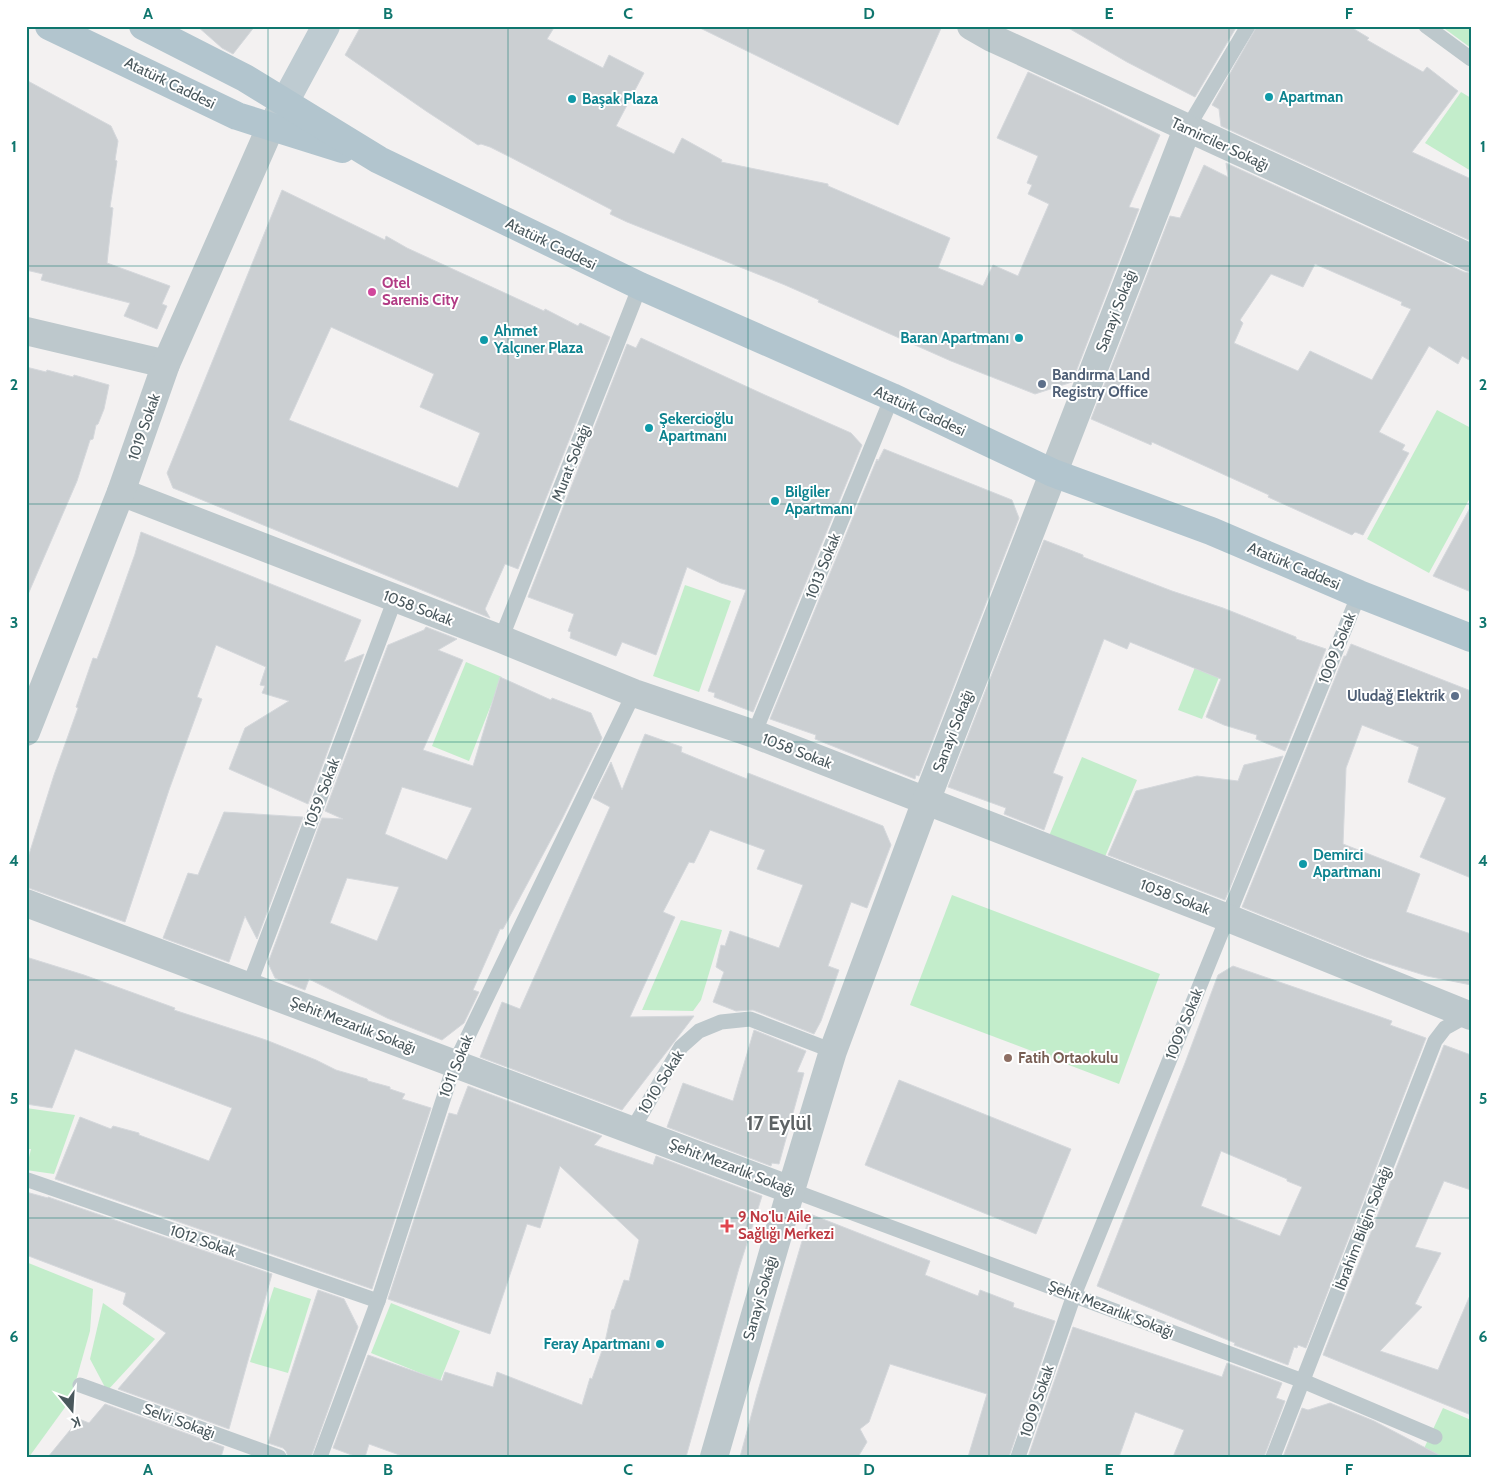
<svg xmlns="http://www.w3.org/2000/svg" width="1497" height="1483" viewBox="0 0 1497 1483" font-family="Cabin,sans-serif">
<style>
.green{fill:#c3edcb}
.building{fill:#cbcfd2;stroke:#d5d8dc;fill-rule:evenodd}
.lines{fill:none;stroke-linecap:round;stroke-linejoin:round}
.lane{stroke:#bdc8cc;stroke-width:15}
.street{stroke:#bdc8cc;stroke-width:28}
.secondary{stroke:#becbd1;stroke-width:28}
.primary{stroke:#b2c5ce;stroke-width:28}
.grid{fill:none;stroke:#0f766e;stroke-width:1;stroke-opacity:0.55}
.culture-dot{fill:#0f9aa8;stroke:#fff;stroke-width:2}
.hotel-dot{fill:#d1479c;stroke:#fff;stroke-width:2}
.service-dot{fill:#5c6f8a;stroke:#fff;stroke-width:2}
.education-dot{fill:#8d6e63;stroke:#fff;stroke-width:2}
.health-dot{fill:#e0444e;stroke:#fff;stroke-width:2}
.labels{text-anchor:middle;dominant-baseline:central;stroke-width:4;stroke-linejoin:round;paint-order:stroke}
.street-label{font-size:15px;fill:#4a585d;stroke:#fff}
.culture-label{font-size:15px;font-weight:bold;fill:#0d838f;stroke:#fff;text-anchor:start}
.hotel-label{font-size:15px;font-weight:bold;fill:#b23c85;stroke:#fff;text-anchor:start}
.service-label{font-size:15px;font-weight:bold;fill:#4e5e75;stroke:#fff;text-anchor:start}
.education-label{font-size:15px;font-weight:bold;fill:#785e54;stroke:#fff;text-anchor:start}
.health-label{font-size:15px;font-weight:bold;fill:#be3a42;stroke:#fff;text-anchor:start}
.district-label{font-size:20px;font-weight:bold;fill:#5e6365;stroke:#fff}
.neatline{fill:none;stroke:#0f766e;stroke-width:2}
.grid-label{font-size:16px;text-anchor:middle;font-weight:bold;fill:#0f766e}
</style>
<rect width="100%" height="100%" fill="#f3f1f1"/>
<g class="green">
<path d="M1441,26H1471V48Z"/>
<path d="M1461,92L1471,98V171L1425,143Z"/>
<path d="M1437,410L1471,428V496L1429,573L1367,539Z"/>
<path d="M685,585L731,601L699,692L653,676Z"/>
<path d="M1217,612L1242,621L1202,719L1178,710Z"/>
<path d="M466,662L502,677L469,761L432,746Z"/>
<path d="M1082,757L1137,780L1104,859L1049,836Z"/>
<path d="M952,895L1160,974L1119,1084L910,1005Z"/>
<path d="M681,920L722,930L701,1000L693,1011L642,1010Z"/>
<path d="M26,1108L75,1115L54,1174L26,1170L31,1149H26Z"/>
<path d="M26,1262L93,1289L90,1331L73,1391L66,1406L29,1457H26Z"/>
<path d="M274,1287L311,1299L288,1373L250,1362Z"/>
<path d="M103,1303L155,1339L107,1391L90,1359Z"/>
<path d="M391,1303L460,1331L440,1381L371,1353Z"/>
<path d="M1443,1408L1471,1420V1457H1420Z"/>
</g>
<g class="building">
<path d="M197,26H255L233,54L222,48Z"/>
<path d="M361,26H555L547,39L603,68L609,55L644,73L616,126L674,154L682,138L722,160L721,162L828,184V186L950,238L938,268L983,286L993,265L1018,276L1049,204L1028,194L1032,185L1027,183L1038,156L997,138L1028,72L1100,105L1160,135L1129,207L1139,209L1072,382L1035,394L951,361L818,302L819,300L785,285L627,222L610,214L612,210L510,157L490,147L481,144L478,145L426,111L345,55Z"/>
<path d="M696,26H942L898,125Z"/>
<path d="M1065,26H1237L1195,97L1127,62Z"/>
<path d="M1257,26H1349L1369,38L1367,40L1423,72L1427,67L1458,91L1412,152L1471,179V241L1221,126L1219,109L1212,105Z"/>
<path d="M26,80L111,126L118,141L115,160L117,161L110,207L113,208L107,263L170,286L162,304L167,306L157,329L124,316L130,303L41,280L43,274L26,270Z"/>
<path d="M1226,163L1464,272L1471,273V361L1462,356L1458,364L1429,346L1379,432L1405,445L1402,450L1409,453L1363,535L1355,532L1352,535L1268,497L1269,495L1152,442L1151,445L1091,419L1170,216L1180,218L1204,165L1228,177ZM1315,264L1402,302L1401,305L1411,309L1372,380L1310,351L1298,371L1234,343L1243,323L1240,320L1271,274L1303,287Z"/>
<path d="M282,190L385,240L386,236L407,248L544,311L545,309L578,326L580,323L610,337L518,569L505,564L485,609L490,618L173,488L167,473ZM331,327L434,374L420,407L480,433L458,488L289,420Z"/>
<path d="M641,338L765,395L851,433L862,445L753,712L714,697L715,693L708,691L746,590L721,583L687,567L656,655L622,642L616,656L570,638L571,632L568,631L574,614L528,597L627,344L636,348Z"/>
<path d="M26,367L46,372L47,370L73,377L74,375L109,385L104,409L98,424L96,425L93,439L90,440L77,481L26,599Z"/>
<path d="M884,449L1012,500L1019,518L919,776L916,775L915,779L815,739L816,735L770,719L877,459L878,461Z"/>
<path d="M1471,506V592L1433,576Z"/>
<path d="M141,532L361,620L344,662L364,654L308,804L229,769L245,728L289,701L262,693L265,686L260,685L266,667L216,645L197,697L202,699L169,790L125,922L26,887V864L54,775L78,708L76,707L93,658L97,659L109,627L135,554Z"/>
<path d="M1044,540L1083,555V557L1172,591L1223,608L1296,637V639L1326,649L1285,751L1256,739L1257,735L1224,725L1206,717L1221,679L1130,642L1127,649L1104,639L1053,773L1063,777L1044,830L1004,814L1006,808L948,787Z"/>
<path d="M426,627L457,639L438,650L463,660L423,750L473,766L500,677L551,700L552,698L591,713L602,738L562,819L503,929H500L473,990L479,992L464,1023L442,1040L387,1018L309,979L305,990L275,978L268,963L322,818L343,819L325,811L388,645L424,630ZM402,787L472,808L447,860L385,834ZM347,878L399,887L377,941L330,923Z"/>
<path d="M1351,644L1471,691V878L1420,857L1446,798L1408,782L1419,747L1362,725L1346,768L1343,844L1420,874L1406,912L1471,934V985L1427,976L1366,957L1242,907L1344,656H1346Z"/>
<path d="M645,734L682,747L681,752L747,779L748,773L883,826L891,845L867,908L851,902L828,966L839,970L821,1021L814,1034L753,1010L736,1011L713,1002L724,972L716,967L721,945L725,946L730,931L779,948L803,885L757,869L765,850L710,830L694,863L689,862L663,912L675,917L630,1017L694,1016L622,1110L480,1057L502,1002L520,1009L610,807L593,798L611,762L622,790Z"/>
<path d="M1283,756L1225,900L1108,855L1136,791L1197,776L1238,781L1244,765Z"/>
<path d="M224,812L303,817L257,939L245,916L229,962L163,938L188,873L198,875Z"/>
<path d="M26,957L84,975L175,1008L174,1010L266,1040L316,1060L336,1070L367,1079L368,1081L390,1087V1089L405,1094L402,1099L431,1108L372,1289L55,1179L80,1117L111,1129L113,1126L139,1133V1135L209,1161L232,1108L75,1049L52,1108L26,1104Z"/>
<path d="M1233,966L1375,1015L1392,1021L1390,1025L1426,1038L1306,1348L1298,1345L1297,1348L1294,1347L1288,1365L1234,1345L1235,1343L1097,1286L1185,1063L1218,975ZM1221,1151L1287,1179V1181L1302,1187L1280,1236L1201,1206Z"/>
<path d="M754,1030L806,1051L797,1072L804,1073L779,1164L772,1163L771,1166L667,1127L683,1083L733,1101Z"/>
<path d="M1444,1045L1471,1055V1190L1444,1181L1415,1247L1441,1253L1415,1304L1422,1307L1380,1351L1438,1370L1471,1293V1415L1323,1355Z"/>
<path d="M899,1080L1071,1149L1036,1234L865,1165Z"/>
<path d="M468,1086L602,1136L594,1145L653,1165L656,1156L762,1196L739,1268L686,1457H405L369,1444L365,1457H357L333,1448L368,1355L442,1381L445,1372L493,1387L497,1372L582,1405L590,1378L592,1379L605,1342L612,1310L614,1309L624,1280L629,1281L639,1240L560,1166L540,1228L527,1224L490,1334L388,1299L449,1113L457,1115Z"/>
<path d="M26,1192L48,1198V1197L272,1274L229,1429L118,1389L166,1333L123,1304L126,1293L26,1255Z"/>
<path d="M810,1214L930,1261L925,1275L978,1296L980,1290L1014,1303L1013,1307L1055,1321L1009,1457H968L987,1394L890,1364L869,1422L860,1429L867,1442L858,1457H740L757,1394Z"/>
<path d="M318,1290L344,1299L358,1327L311,1457H288L286,1451L283,1448L268,1443Z"/>
<path d="M1073,1327L1222,1377L1227,1363L1282,1383L1276,1398L1285,1401L1264,1457H1173L1184,1430L1135,1412L1119,1457H1028Z"/>
<path d="M1330,1403L1374,1421L1443,1457H1283L1302,1408L1308,1410Z"/>
<path d="M105,1404L224,1447L221,1457H48L79,1419L89,1423Z"/>
</g>
<g class="lines">
<g class="lane">
<path d="M1426,26L1471,59"/>
<path d="M1187,129L1248,26"/>
<path d="M501,639L640,286"/>
<path d="M754,734L892,397"/>
<path d="M249,986L395,599"/>
<path d="M632,1130L681,1047L699,1031L721,1022L750,1019L833,1051"/>
<path d="M28,1180L378,1301"/>
<path d="M791,1190L1303,1381L1435,1437"/>
<path d="M80,1385L279,1457"/>
<path d="M320,1457L378,1301L455,1063L634,693"/>
<path d="M1018,1457L1074,1295L1359,594"/>
<path d="M1273,1457L1435,1041L1445,1028L1470,1014"/>
</g>
<g class="street">
<path d="M971,26L992,38L1471,258"/>
<path d="M26,331L166,364"/>
<path d="M121,492L501,639L634,693L754,734L1228,918L1471,1016"/>
<path d="M26,732L121,492L166,364L271,126"/>
<path d="M26,903L791,1190"/>
<path d="M714,1457L791,1190L833,1051L926,801L1187,129"/>
</g>
<path class="secondary" d="M273,124L326,26"/>
<g class="primary">
<path d="M49,26L237,116L342,149"/>
<path d="M143,26L245,78L379,160L640,286L892,397L1053,473L1211,531L1359,594L1471,638"/>
</g>
</g>
<path class="grid" d="M268,26V1457M508,26V1457M748,26V1457M989,26V1457M1229,26V1457M26,266H1471M26,504H1471M26,742H1471M26,980H1471M26,1218H1471"/>
<g class="culture-dot">
<circle cx="1269" cy="97" r="5"/>
<circle cx="572" cy="99" r="5"/>
<circle cx="1019" cy="338" r="5"/>
<circle cx="484" cy="340" r="5"/>
<circle cx="649" cy="428" r="5"/>
<circle cx="775" cy="501" r="5"/>
<circle cx="1303" cy="864" r="5"/>
<circle cx="660" cy="1344" r="5"/>
</g>
<circle class="hotel-dot" cx="372" cy="292" r="5"/>
<g class="service-dot">
<circle cx="1042" cy="384" r="5"/>
<circle cx="1455" cy="696" r="5"/>
</g>
<circle class="education-dot" cx="1008" cy="1058" r="5"/>
<path class="health-dot" d="M724.5 1218.5h5v5h5v5h-5v5h-5v-5h-5v-5h5z"/>
<g class="labels">
<g class="street-label">
<text transform="translate(170 83) rotate(26)">Atatürk Caddesi</text>
<text transform="translate(1220 144) rotate(25)">Tamirciler Sokağı</text>
<text transform="translate(551 244) rotate(26)">Atatürk Caddesi</text>
<text transform="translate(1116 311) rotate(-69)">Sanayi Sokağı</text>
<text transform="translate(920 411) rotate(25)">Atatürk Caddesi</text>
<text transform="translate(144 427) rotate(-71)">1019 Sokak</text>
<text transform="translate(571 463) rotate(-69)">Murat Sokağı</text>
<text transform="translate(823 566) rotate(-68)">1013 Sokak</text>
<text transform="translate(1294 566) rotate(23)">Atatürk Caddesi</text>
<text transform="translate(418 608) rotate(21)">1058 Sokak</text>
<text transform="translate(1337 648) rotate(-68)">1009 Sokak</text>
<text transform="translate(953 731) rotate(-69)">Sanayi Sokağı</text>
<text transform="translate(797 751) rotate(21)">1058 Sokak</text>
<text transform="translate(322 793) rotate(-69)">1059 Sokak</text>
<text transform="translate(1175 897) rotate(21)">1058 Sokak</text>
<text transform="translate(1184 1024) rotate(-68)">1009 Sokak</text>
<text transform="translate(353 1025) rotate(21)">Şehit Mezarlık Sokağı</text>
<text transform="translate(456 1066) rotate(-68)">1011 Sokak</text>
<text transform="translate(661 1082) rotate(-58)">1010 Sokak</text>
<text transform="translate(732 1167) rotate(21)">Şehit Mezarlık Sokağı</text>
<text transform="translate(1363 1228) rotate(-69)">İbrahim Bilgin Sokağı</text>
<text transform="translate(203 1241) rotate(19)">1012 Sokak</text>
<text transform="translate(760 1298) rotate(-74)">Sanayi Sokağı</text>
<text transform="translate(1111 1309) rotate(21)">Şehit Mezarlık Sokağı</text>
<text transform="translate(1037 1401) rotate(-71)">1009 Sokak</text>
<text transform="translate(179 1421) rotate(20)">Selvi Sokağı</text>
</g>
<g class="culture-label">
<text x="1279" y="97">Apartman</text>
<text x="582" y="99">Başak Plaza</text>
<text x="494" y="331">Ahmet<tspan x="494" dy="17">Yalçıner Plaza</tspan></text>
<text x="1009" y="338" text-anchor="end">Baran Apartmanı</text>
<text x="659" y="419">Şekercioğlu<tspan x="659" dy="17">Apartmanı</tspan></text>
<text x="785" y="492">Bilgiler<tspan x="785" dy="17">Apartmanı</tspan></text>
<text x="1313" y="855">Demirci<tspan x="1313" dy="17">Apartmanı</tspan></text>
<text x="650" y="1344" text-anchor="end">Feray Apartmanı</text>
</g>
<g class="hotel-label">
<text x="382" y="283">Otel<tspan x="382" dy="17">Sarenis City</tspan></text>
</g>
<g class="service-label">
<text x="1052" y="375">Bandırma Land<tspan x="1052" dy="17">Registry Office</tspan></text>
<text x="1445" y="696" text-anchor="end">Uludağ Elektrik</text>
</g>
<g class="education-label">
<text x="1018" y="1058">Fatih Ortaokulu</text>
</g>
<g class="health-label">
<text x="738" y="1217">9 No'lu Aile<tspan x="738" dy="17">Sağlığı Merkezi</tspan></text>
</g>
<g class="district-label">
<text x="779" y="1123">17 Eylül</text>
</g>
</g>
<rect width="1497" height="1483" fill="none" stroke="#ffffff" stroke-width="55"/>
<g transform="translate(72 1410) rotate(162)" stroke="#ffffff" stroke-width="4" paint-order="stroke">
<path d="M0-4L9 19L0 12L-9 19Z" fill="#4a585d"/>
<text y="-8" font-size="14" font-weight="bold" text-anchor="middle" fill="#4a585d">K</text>
</g>
<rect x="28" y="28" width="1442" height="1428" class="neatline"/>
<g class="grid-label">
<text x="148" y="19">A</text>
<text x="388" y="19">B</text>
<text x="628" y="19">C</text>
<text x="869" y="19">D</text>
<text x="1109" y="19">E</text>
<text x="1349" y="19">F</text>
<text x="14" y="152">1</text>
<text x="1483" y="152">1</text>
<text x="14" y="390">2</text>
<text x="1483" y="390">2</text>
<text x="14" y="628">3</text>
<text x="1483" y="628">3</text>
<text x="14" y="866">4</text>
<text x="1483" y="866">4</text>
<text x="14" y="1104">5</text>
<text x="1483" y="1104">5</text>
<text x="14" y="1342">6</text>
<text x="1483" y="1342">6</text>
<text x="148" y="1475">A</text>
<text x="388" y="1475">B</text>
<text x="628" y="1475">C</text>
<text x="869" y="1475">D</text>
<text x="1109" y="1475">E</text>
<text x="1349" y="1475">F</text>
</g>
</svg>
